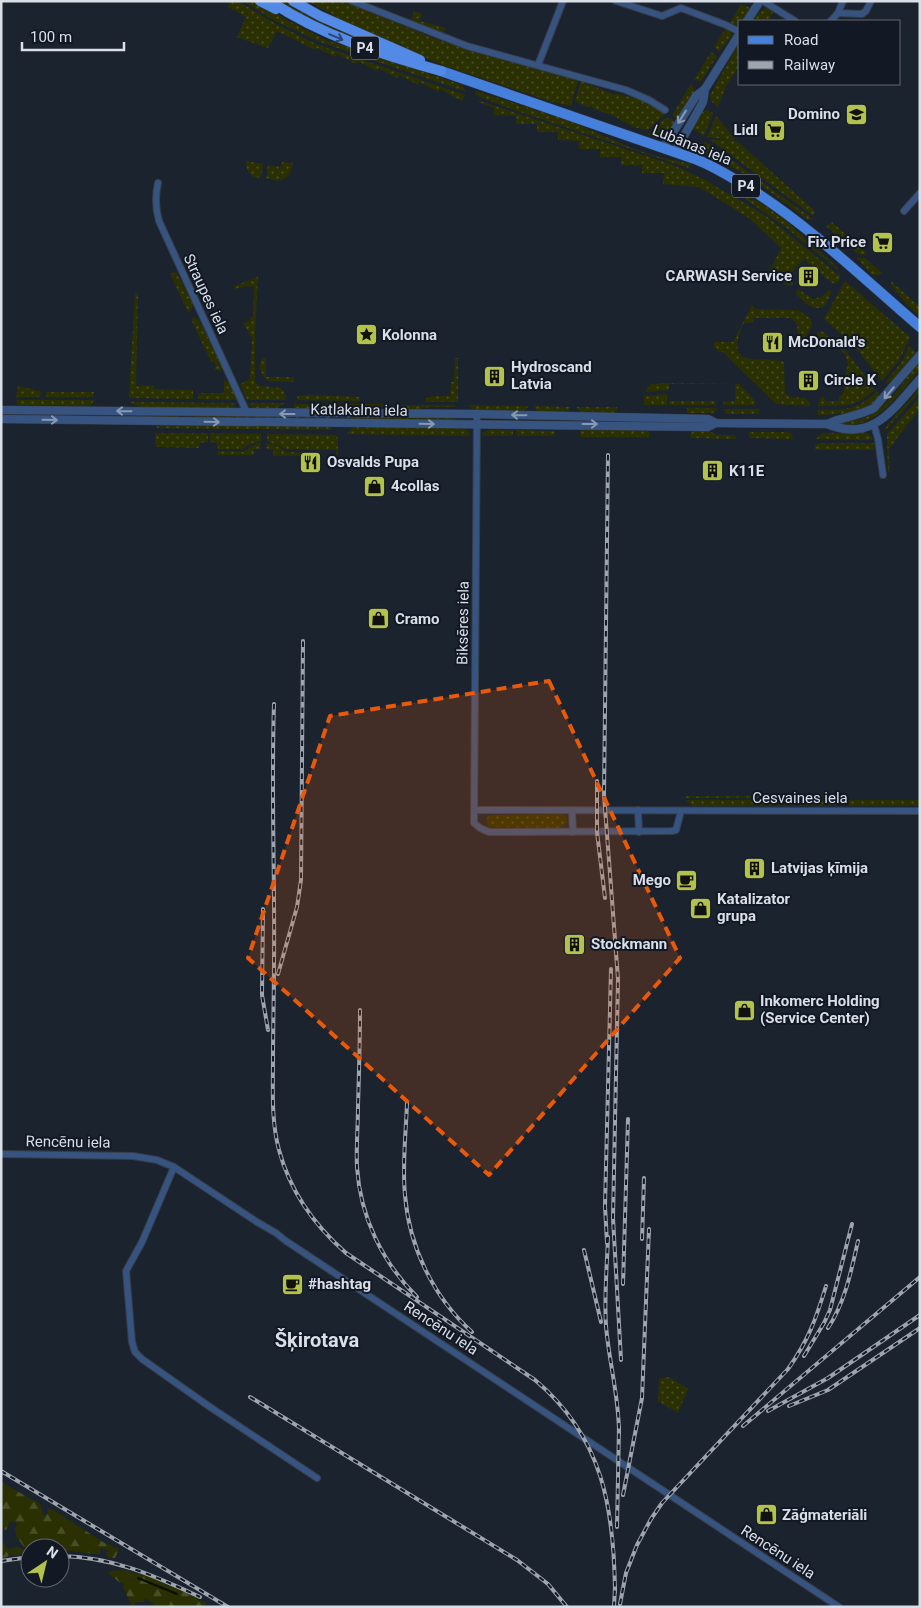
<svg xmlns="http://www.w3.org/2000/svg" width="921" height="1608" viewBox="0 0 921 1608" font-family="Roboto,sans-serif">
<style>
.grass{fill:url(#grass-dots)}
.forest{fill:url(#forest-firs)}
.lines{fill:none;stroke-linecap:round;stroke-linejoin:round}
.stream{stroke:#0c0f00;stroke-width:2}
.minor-casing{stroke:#363d49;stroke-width:8}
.tertiary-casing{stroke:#363d49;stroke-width:9}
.primary-casing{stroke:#363d49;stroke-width:11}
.trunk-casing{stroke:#363d49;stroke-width:11}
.minor{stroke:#37537f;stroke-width:6}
.tertiary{stroke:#37537f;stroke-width:8}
.primary{stroke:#4680dd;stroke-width:10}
.trunk{stroke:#528ae5;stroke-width:10}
.rail-casing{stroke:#9fa5af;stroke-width:4}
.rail{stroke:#121925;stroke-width:2;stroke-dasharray:5.5;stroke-linecap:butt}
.oneway{stroke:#2c4672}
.oneway2{stroke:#8899b3}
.marked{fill:#e8590c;fill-opacity:0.2;stroke:#e8590c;stroke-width:4;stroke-dasharray:10 6;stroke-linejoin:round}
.labels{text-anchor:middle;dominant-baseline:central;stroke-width:4;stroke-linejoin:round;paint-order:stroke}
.shield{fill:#121925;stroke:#9ea4ad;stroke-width:1}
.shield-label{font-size:14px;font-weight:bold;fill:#dadfe7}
.poi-label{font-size:15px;font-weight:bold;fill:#dadfe7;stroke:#121925;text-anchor:start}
.street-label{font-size:15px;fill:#dadfe7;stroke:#121925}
.district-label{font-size:20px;font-weight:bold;fill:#dadfe7;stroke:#121925}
</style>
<defs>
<pattern id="grass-dots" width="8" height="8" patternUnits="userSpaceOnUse" patternTransform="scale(1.25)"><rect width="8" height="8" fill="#2b3002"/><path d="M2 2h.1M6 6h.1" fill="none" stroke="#494e27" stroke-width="1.8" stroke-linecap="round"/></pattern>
<pattern id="forest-firs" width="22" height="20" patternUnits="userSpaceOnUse" patternTransform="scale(1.25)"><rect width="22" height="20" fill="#2b3002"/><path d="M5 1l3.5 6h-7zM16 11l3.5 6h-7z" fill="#494e27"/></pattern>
</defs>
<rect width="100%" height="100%" fill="#1b232f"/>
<g class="grass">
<path d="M224,1H238L274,23L316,44L465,95L462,101L440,89L438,92L420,82L418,85L399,75L397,78L378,68L377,71L358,61L356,64L337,54L335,57L317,48L315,50L277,31L268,48L237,37L246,17L228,7L229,4Z"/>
<path d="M243,1H256L283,18L328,41L357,49L462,85L466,92L320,42L275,21Z"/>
<path d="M278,1H284L297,9L378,45L377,47L319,24Z"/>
<path d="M308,1H342L433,38L466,49L578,80L571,106L552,102L440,64L351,25Z"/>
<path d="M741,4L750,8L742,21H740V24L737,25L730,23Z"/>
<path d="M766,8L773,12L768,21H753L759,12Z"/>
<path d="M414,11L422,14L420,21L446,28L444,31L441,32L411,21Z"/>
<path d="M726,28L730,30L732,35L719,52L714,47Z"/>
<path d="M740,42V65L726,86L718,107L711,101L710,95Z"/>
<path d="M711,52L717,56L701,81L694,80Z"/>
<path d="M581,81L615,95L616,93C631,98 655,101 664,115L648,130L633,127L614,116L592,108V106L587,107L575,101Z"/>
<path d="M691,84L695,90L677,119L673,116V114Z"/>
<path d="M476,91L567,120L634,149L659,157L691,164L688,168L514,110L475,95Z"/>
<path d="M480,101L673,165L703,179L766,216L840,276L839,281L835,284L832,283L804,259L787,277L793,283L792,286H788L770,270L781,248L749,218L699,187L663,184L664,173H642V165H621V157H600V149H579V141L558,140V132H537V124H516V116L494,115V108L479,102Z"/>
<path d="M707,110L713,113L704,136L693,129L701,113Z"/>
<path d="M716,116L735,139L732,140L707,137Z"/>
<path d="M668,118L675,121C668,132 661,138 647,135L664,119Z"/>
<path d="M709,139L737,141L814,210L815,214L812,215Z"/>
<path d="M705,141L813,219L808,220L747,175L701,151Z"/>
<path d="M246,161L263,164L261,178C251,178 246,171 246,161Z"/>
<path d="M282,162L293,163C290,179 282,184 266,178L268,165L281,167Z"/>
<path d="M746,197L758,201L784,219L836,266L839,271L784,226L745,199Z"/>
<path d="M832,222L866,253L865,255L859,254L854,251L855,249L851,245L849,246L826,226Z"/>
<path d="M857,258H865L882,273L878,276L871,274Z"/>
<path d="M176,272L193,304L191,311L188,312L170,274Z"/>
<path d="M258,277L255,333V383L260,386L281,388L286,395V400H247L240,384L250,379L252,338L243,323L250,321V317H253L254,287L246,286L235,289L234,286Z"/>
<path d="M845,281L910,337L900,359L882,381L855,347L824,319Z"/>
<path d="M891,281L920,307V316L910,308L891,285Z"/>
<path d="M798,289L813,299L821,297L829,290L831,291V294L824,307C811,311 805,302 796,294Z"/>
<path d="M135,293H138L136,386L154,385L155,389L193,390V399L129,398Z"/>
<path d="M752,305L755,309L798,310L811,319L812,327L805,337H801L798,335L797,324L791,318H754L753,322L743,324C723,373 761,354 784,362L785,393L790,397L805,398L810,403V406L776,404L723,352H719L714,346V342H733Z"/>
<path d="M194,317L199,320L223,368L220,371L214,369L216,366L214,361L211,362L191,319Z"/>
<path d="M822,331L847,352L875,389C856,408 843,406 817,406L820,399L823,396L826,401H839V396L844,393L845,376L848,365L845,354L828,337L823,341L816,337L817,333Z"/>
<path d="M909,346L916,352L892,382L885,383L903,360Z"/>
<path d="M263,358H266V377H294V382L269,381C261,377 257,365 263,358Z"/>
<path d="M455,358H458V402H426V398H429L430,396H450L451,382H454Z"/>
<path d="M920,360V369C898,395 875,432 836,424C846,420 857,421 866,417C889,407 905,379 920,360Z"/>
<path d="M224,380L230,383L237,400L198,399L199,393H224Z"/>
<path d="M669,383L739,384L756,402L754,405H723V402L735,401V384H669V390L645,392L651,384Z"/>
<path d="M18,386L40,391L41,393L40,397H16Z"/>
<path d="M920,388V392L883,433L886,426Z"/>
<path d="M878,390L879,398C862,414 841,414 818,415L817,410C847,409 855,412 878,390Z"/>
<rect x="46" y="392" width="48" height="5"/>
<path d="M667,394V405H644V396Z"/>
<path d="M308,395L360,397V401L298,400L297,396Z"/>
<path d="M920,397V408L889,449L890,472L888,473L887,434Z"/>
<path d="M16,400H94V401L90,406L18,405Z"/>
<rect x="669" y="401" width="47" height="4"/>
<path d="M130,402L237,403L233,408H229L140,407Z"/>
<path d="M247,403H285C277,411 254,413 247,403Z"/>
<path d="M294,404H384L378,410L297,409L294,408Z"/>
<path d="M392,405H456L454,407H429L409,411L397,410L393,408Z"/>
<path d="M468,405L527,406L528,407L523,412L473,410Z"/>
<path d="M535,406L571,407L568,411L566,412H538L535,409Z"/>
<path d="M577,407H617V410L614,413L580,412Z"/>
<path d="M687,408H717L715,412L712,413H687Z"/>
<path d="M723,409H760L758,414H726Z"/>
<path d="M54,413L178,414V417L54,415H52Z"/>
<path d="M194,415L333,417L332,419L194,418Z"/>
<path d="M347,417L455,418V420L347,419Z"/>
<path d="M159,424L327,425L333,430L156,428Z"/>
<path d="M353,427L464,428L468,431L470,436L346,434Z"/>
<path d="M585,428L649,431V437H580V431Z"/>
<path d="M489,429L513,431V436H482L484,432Z"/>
<path d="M516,430L555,431V436H517Z"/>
<path d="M707,430L717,435H734L736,436V439L691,438L690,434L693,431Z"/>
<path d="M749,432H789L792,434L793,439L749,438Z"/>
<path d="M865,432L871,436L873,440L816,439L821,434L825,433Z"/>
<path d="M155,433H208V442L199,443V448L157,447L155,445Z"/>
<path d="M210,433L261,434V441L250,444L243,449H218L217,443L210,442Z"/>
<path d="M267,434L336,435L338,439V455H336V450L286,449L267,441Z"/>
<path d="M257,443H261L260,449H254V455H217L218,451L243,452Z"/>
<path d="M266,443L275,445L287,452L316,453V456H273V450L267,449Z"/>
<path d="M821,443H875L874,450H815V445Z"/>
<path d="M839,795V797L686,798L685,796Z"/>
<path d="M686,800H839L840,804L838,806H692Z"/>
<path d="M847,800H920V806H849Z"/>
<path d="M563,814L566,817L567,823L560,828L492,827L488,826L486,822L488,816L491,815Z"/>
<path d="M669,1377L688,1389L678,1413L658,1401L659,1379Z"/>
</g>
<g class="forest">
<path d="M1,1482L40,1504L44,1516L47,1514V1509H52L103,1542L119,1549L115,1558H109L106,1554L108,1551L101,1547L100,1554H95L63,1550L60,1548L24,1547L16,1536L15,1528L18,1524L11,1521L6,1530L1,1529Z"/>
<path d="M1,1540L8,1549L18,1547L24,1550V1553L14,1556L10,1554L7,1557L1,1558Z"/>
<path d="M124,1570C138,1574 157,1576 167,1585L172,1586L192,1595L193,1597H197L199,1601L205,1602L206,1606L154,1607L153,1603L145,1598L144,1602H135L134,1604L136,1606H132L123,1587L125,1583L119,1582L108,1573L111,1571Z"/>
</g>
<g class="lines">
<path class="stream" d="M138,1578L177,1594"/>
<defs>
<g id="minor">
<path d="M352,1L467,46L626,90L649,100L665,110"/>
<path d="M616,1L662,16L681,8L726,25L740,32"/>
<path d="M763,1L795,21"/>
<path d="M838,13L862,14L866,11L871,1"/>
<path d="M831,21L838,13L843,1"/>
<path d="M538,65L563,1"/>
<path d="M158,183C155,196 155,207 159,221L247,413"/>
<path d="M904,211L920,193"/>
<path d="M477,414L474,823L480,828L489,832L672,831L676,830L681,811"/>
<path d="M874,425L878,439L883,475"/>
<path d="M474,810L920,811"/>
<path d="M638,810L639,832"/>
<path d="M572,811L573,832"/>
<path d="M1,1154L133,1156L157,1160L174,1167L257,1222L276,1233L286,1241L839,1607"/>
<path d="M174,1167L142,1242L126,1271L132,1342L135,1352L142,1359L210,1407L317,1478"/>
</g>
<g id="tertiary">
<path d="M747,21L760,1"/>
<path d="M663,148L696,96L705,89L740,33"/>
<path d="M675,152L703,102L705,89"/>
<path d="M1,410L477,414L708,419L716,423L827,424C842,417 859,416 874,408L920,355"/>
<path d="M1,419L708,427L716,423"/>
<path d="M827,424C873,443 893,409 920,379"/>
</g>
<path id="primary" d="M441,71L695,159C714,166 731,177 749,188C811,227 864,279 920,327"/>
<g id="trunk">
<path d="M260,1L276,9"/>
<path d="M270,1C322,36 381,54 441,71"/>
<path d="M293,1L320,16L420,60"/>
</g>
</defs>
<use href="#minor" class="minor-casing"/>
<use href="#tertiary" class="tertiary-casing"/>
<use href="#primary" class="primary-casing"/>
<use href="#trunk" class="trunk-casing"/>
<use href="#minor" class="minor"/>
<use href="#tertiary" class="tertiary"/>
<use href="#primary" class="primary"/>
<use href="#trunk" class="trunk"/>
<defs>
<g id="rail">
<path d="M608,455L604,795L618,979L613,1218L621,1360"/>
<path d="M274,704C271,790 275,876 274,962C274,994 273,1027 273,1060C273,1090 271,1120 279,1150C290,1191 314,1225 346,1253L535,1380C603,1437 614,1508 615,1592"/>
<path d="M597,781V832L605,898"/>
<path d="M263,909L262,995L268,1030"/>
<path d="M278,974L297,907L301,880L303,641"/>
<path d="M360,1010C360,1042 359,1074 358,1106C358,1126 356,1147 357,1167C360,1216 382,1262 417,1297"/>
<path d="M407,1103C406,1133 402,1164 405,1195C409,1246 433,1297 472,1332"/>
<path d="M608,1237C607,1266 604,1297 606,1326C609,1362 619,1397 619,1433"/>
<path d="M642,1239L644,1178"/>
<path d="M607,1243L605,1206L611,969"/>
<path d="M584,1250L601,1322"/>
<path d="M623,1284L628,1119"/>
<path d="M828,1328C845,1302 851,1272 858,1241"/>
<path d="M804,1356L824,1323L830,1310L852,1224"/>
<path d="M250,1397L517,1560L548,1584L567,1607"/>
<path d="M789,1406L828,1390L920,1328"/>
<path d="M768,1411L828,1378L920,1315"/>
<path d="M743,1426L920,1277"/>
<path d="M1,1471L228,1607"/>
<path d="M623,1495L642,1398L649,1229"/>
<path d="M617,1527L619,1427"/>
<path d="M60,1556C113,1557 153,1575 200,1597"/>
<path d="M1,1561L30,1557"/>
<path d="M620,1604L626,1573L637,1545L651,1519L662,1503L788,1369C808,1341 816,1319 826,1286"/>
<path d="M614,1607L615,1587"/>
</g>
</defs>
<use href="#rail" class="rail-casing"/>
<use href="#rail" class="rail"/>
</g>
<defs><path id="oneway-shaft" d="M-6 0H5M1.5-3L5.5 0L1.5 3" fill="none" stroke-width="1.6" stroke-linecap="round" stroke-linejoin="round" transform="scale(1.25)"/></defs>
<use class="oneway" href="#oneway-shaft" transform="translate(336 37) rotate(23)"/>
<g class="oneway2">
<use href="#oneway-shaft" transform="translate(682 117) rotate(122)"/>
<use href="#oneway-shaft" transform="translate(889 393) rotate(130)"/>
<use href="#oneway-shaft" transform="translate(124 411) rotate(-179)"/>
<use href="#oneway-shaft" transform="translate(287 414) rotate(-180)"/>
<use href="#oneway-shaft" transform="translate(519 415) rotate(-179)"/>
<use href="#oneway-shaft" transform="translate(50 420) rotate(1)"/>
<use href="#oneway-shaft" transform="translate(212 422) rotate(1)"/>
<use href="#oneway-shaft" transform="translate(427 424) rotate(1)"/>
<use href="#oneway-shaft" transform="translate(590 424)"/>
</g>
<path class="marked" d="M549,681L680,958L489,1175L248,958L330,716Z"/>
<defs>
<symbol id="school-square" viewBox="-11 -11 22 22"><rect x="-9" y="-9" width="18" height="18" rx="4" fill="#b3c24b" stroke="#121925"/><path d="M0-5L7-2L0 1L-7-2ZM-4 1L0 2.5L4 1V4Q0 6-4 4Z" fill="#111"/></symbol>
<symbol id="supermarket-square" viewBox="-11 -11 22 22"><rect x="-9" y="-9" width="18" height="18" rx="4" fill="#b3c24b" stroke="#121925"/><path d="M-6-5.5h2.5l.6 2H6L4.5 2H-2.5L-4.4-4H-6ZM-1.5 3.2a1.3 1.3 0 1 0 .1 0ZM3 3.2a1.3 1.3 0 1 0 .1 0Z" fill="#111"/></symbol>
<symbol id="building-square" viewBox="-11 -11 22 22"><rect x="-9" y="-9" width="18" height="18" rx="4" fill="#b3c24b" stroke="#121925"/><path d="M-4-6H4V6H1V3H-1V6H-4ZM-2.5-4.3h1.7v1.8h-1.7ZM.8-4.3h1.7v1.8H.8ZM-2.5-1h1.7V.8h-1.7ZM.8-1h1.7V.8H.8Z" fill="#111"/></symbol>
<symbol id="sight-square" viewBox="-11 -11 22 22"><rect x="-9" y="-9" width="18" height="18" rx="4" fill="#b3c24b" stroke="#121925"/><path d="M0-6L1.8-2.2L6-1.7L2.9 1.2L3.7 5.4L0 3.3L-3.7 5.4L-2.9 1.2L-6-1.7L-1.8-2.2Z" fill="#111"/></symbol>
<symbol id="restaurant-square" viewBox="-11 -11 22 22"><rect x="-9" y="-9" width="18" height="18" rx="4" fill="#b3c24b" stroke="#121925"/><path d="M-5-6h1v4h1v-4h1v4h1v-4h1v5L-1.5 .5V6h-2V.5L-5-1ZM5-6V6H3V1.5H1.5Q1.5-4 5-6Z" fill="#111"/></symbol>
<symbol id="shop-square" viewBox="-11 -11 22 22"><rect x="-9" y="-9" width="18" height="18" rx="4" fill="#b3c24b" stroke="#121925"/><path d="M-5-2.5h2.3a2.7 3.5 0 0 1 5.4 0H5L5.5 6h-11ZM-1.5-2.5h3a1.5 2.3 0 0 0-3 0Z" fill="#111"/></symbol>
<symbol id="cafe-square" viewBox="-11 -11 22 22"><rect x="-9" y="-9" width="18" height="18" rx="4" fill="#b3c24b" stroke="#121925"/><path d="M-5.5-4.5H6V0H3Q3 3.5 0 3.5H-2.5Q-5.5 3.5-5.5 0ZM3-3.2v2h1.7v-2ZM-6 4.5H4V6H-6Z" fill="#111"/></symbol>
</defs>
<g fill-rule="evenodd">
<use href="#school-square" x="844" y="102" width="25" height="25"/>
<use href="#supermarket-square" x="762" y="118" width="25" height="25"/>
<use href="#supermarket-square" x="870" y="230" width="25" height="25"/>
<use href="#building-square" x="796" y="264" width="25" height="25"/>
<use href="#sight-square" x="354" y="322" width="25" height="25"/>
<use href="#restaurant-square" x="760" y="330" width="25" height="25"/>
<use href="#building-square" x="482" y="364" width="25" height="25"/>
<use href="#building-square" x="796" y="368" width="25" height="25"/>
<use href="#restaurant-square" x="298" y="450" width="25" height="25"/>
<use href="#building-square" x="700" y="458" width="25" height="25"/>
<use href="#shop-square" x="362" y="474" width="25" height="25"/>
<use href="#shop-square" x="366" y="606" width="25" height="25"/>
<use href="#building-square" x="742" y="856" width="25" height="25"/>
<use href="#cafe-square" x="674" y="868" width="25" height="25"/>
<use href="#shop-square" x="688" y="896" width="25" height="25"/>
<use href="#building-square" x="562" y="932" width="25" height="25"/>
<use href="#shop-square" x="732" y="998" width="25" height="25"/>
<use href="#cafe-square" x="280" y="1272" width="25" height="25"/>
<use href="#shop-square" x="754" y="1502" width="25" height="25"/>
</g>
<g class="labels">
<g class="shield">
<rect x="351" y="36.5" width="28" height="23" rx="4"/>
<rect x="732" y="174.5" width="28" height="23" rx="4"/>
</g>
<g class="shield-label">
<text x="365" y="48">P4</text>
<text x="746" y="186">P4</text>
</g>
<g class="poi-label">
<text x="840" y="114" text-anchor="end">Domino</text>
<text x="758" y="130" text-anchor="end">Lidl</text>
<text x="866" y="242" text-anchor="end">Fix Price</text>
<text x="792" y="276" text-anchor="end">CARWASH Service</text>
<text x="382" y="335">Kolonna</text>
<text x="788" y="342">McDonald's</text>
<text x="511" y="367">Hydroscand<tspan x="511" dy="17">Latvia</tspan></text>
<text x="824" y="380">Circle K</text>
<text x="327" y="462">Osvalds Pupa</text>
<text x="729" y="471">K11E</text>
<text x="391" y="486">4collas</text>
<text x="395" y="619">Cramo</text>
<text x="771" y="868">Latvijas ķīmija</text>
<text x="671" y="880" text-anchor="end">Mego</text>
<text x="717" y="899">Katalizator<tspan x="717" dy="17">grupa</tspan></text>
<text x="591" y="944">Stockmann</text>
<text x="760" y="1001">Inkomerc Holding<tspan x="760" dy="17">(Service Center)</tspan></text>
<text x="308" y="1284">#hashtag</text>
<text x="782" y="1515">Zāģmateriāli</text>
</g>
<g class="street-label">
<text transform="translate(692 145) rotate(22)">Lubānas iela</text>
<text transform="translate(206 294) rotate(65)">Straupes iela</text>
<text transform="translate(359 410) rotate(1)">Katlakalna iela</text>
<text transform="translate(463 623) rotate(-89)">Biksēres iela</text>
<text x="800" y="798">Cesvaines iela</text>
<text transform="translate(68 1142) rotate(1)">Rencēnu iela</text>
<text transform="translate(441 1328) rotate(33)">Rencēnu iela</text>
<text transform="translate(778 1552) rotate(33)">Rencēnu iela</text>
</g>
<g class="district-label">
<text x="317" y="1340">Šķirotava</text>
</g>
</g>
<rect width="921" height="1608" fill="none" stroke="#dadfe7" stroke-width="5"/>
<rect x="738" y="20" width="162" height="65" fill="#121925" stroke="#626873"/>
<rect x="748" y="36" width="25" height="8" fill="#4680dd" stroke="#626873"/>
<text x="784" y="45" font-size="15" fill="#dadfe7">Road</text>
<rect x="748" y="61" width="25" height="8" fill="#9fa5af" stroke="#626873"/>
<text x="784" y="70" font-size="15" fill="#dadfe7">Railway</text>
<g transform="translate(45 1563) rotate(35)"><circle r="24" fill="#121925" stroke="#626873"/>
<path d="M0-4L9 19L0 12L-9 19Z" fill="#b3c24b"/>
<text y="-8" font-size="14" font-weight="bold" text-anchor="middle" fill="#dadfe7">N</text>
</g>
<path d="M22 42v8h102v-8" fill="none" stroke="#dadfe7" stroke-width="2.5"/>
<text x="30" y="42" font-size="15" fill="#dadfe7" stroke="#121925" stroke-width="4" paint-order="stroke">100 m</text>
</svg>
